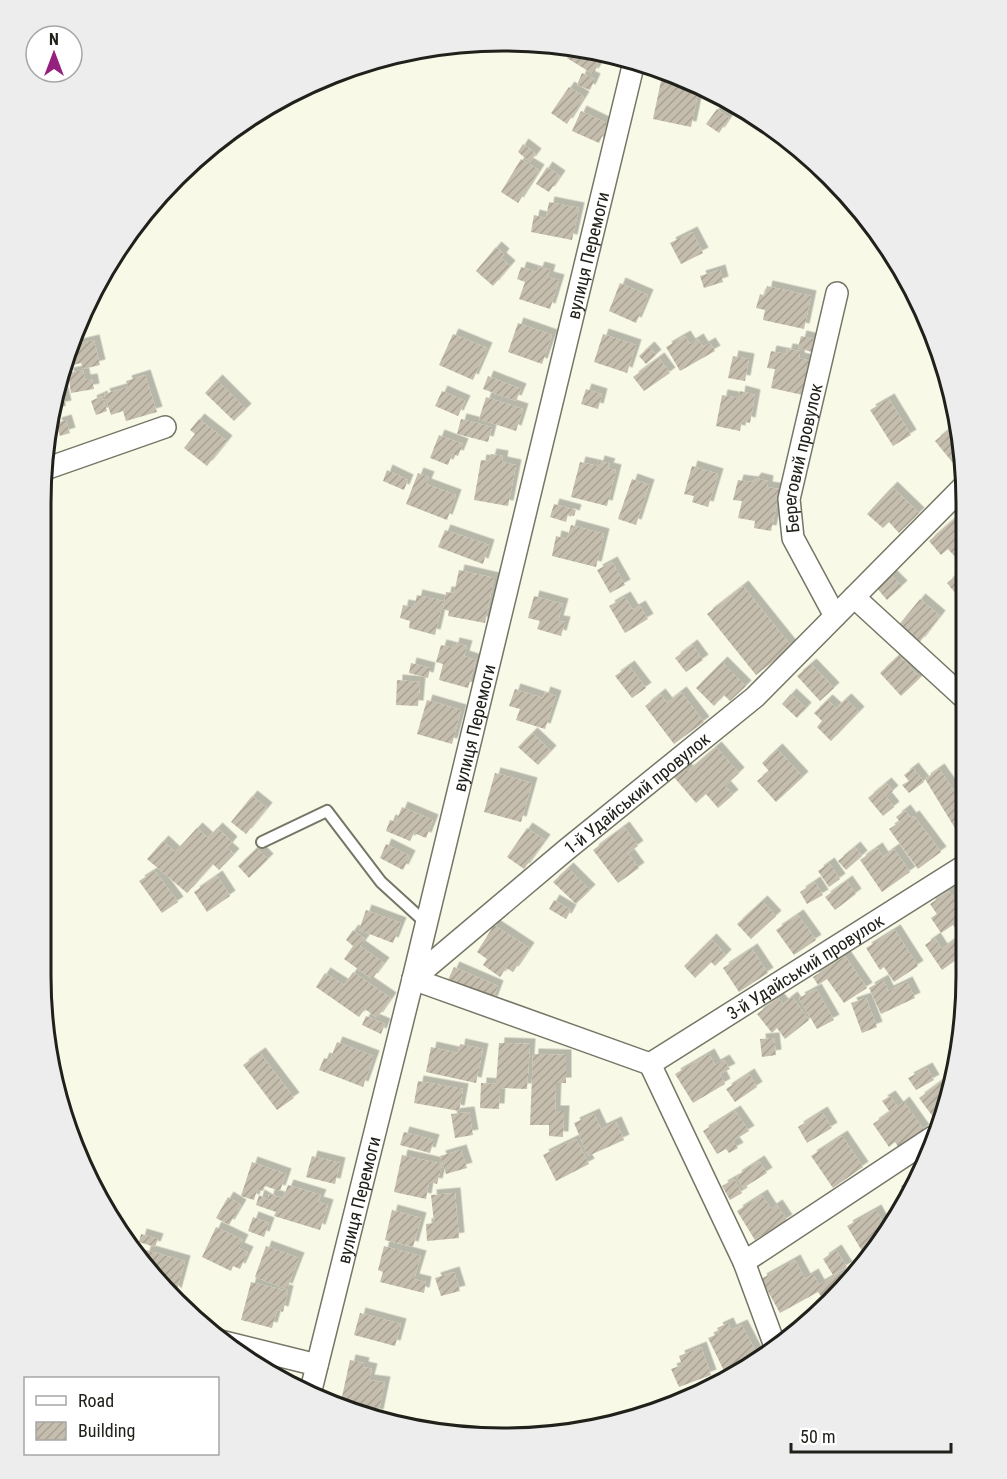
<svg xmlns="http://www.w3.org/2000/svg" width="1007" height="1479" viewBox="0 0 1007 1479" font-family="'Roboto Condensed',sans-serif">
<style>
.building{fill:url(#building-hatch);filter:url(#shadow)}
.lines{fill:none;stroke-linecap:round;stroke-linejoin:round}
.lane-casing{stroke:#757665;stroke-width:14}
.street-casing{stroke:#757665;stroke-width:24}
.lane{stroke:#fff;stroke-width:10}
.street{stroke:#fff;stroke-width:21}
.labels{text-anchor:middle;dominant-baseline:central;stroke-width:5;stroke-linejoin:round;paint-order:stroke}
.street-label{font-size:18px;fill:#21211b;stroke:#fff}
.rim{fill:none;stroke:#21211b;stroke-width:3}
</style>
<defs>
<pattern id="building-hatch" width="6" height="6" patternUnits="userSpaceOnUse" patternTransform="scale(1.5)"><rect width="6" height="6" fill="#c5bdad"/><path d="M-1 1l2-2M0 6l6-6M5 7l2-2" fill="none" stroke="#a9a294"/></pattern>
<filter id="shadow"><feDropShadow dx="5.5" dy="-5.5" stdDeviation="0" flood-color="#0004"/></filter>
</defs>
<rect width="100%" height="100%" fill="#f8f9e7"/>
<g class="building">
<path d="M574,48L599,64L593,74L567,58Z"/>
<path d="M582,73L595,79L590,90L577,85Z"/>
<path d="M661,81L699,88L691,127L653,119Z"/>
<path d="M569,87L584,97L567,124L551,113Z"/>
<path d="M717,109L729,118L719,133L706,124Z"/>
<path d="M581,111L608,124L599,143L572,131Z"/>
<path d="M523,144L536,154L530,162L518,152Z"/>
<path d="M521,159L539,170L518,203L501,192Z"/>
<path d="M547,167L560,176L549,192L536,184Z"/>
<path d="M549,202L579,208L572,240L531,232L534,215L546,218Z"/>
<path d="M692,232L703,253L681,264L670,243Z"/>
<path d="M496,247L504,254L501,258L510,266L493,286L476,271Z"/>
<path d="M521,267L537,272L539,267L550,270L548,277L559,280L550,309L519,299L525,282L517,279Z"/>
<path d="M720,270L723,282L704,288L700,276Z"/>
<path d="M620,283L648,295L636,323L609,311Z"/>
<path d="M767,286L811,296L804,329L763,320L765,310L756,308L760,294L765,296Z"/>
<path d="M518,323L552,335L542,364L508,352Z"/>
<path d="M453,334L487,348L473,380L439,365Z"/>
<path d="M603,334L636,345L627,373L594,362Z"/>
<path d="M685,336L690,344L698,339L703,347L710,343L715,351L680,371L666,347Z"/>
<path d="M801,336L822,341L819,354L798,348Z"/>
<path d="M94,340L100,365L83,369L81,363L73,365L70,352L73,345Z"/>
<path d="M649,347L656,355L646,364L639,356Z"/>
<path d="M787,349L800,351L799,358L811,361L803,395L771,388L775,369L767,368L771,351L786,354Z"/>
<path d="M733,356L749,359L745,381L728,378Z"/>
<path d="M659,358L670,373L644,391L633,377Z"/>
<path d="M83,370L85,380L92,379L94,389L71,393L68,373Z"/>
<path d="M145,375L157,412L126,421L123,411L111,415L104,394L128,387L126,381Z"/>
<path d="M488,376L521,389L516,401L483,389Z"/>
<path d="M217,380L246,409L234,421L205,393Z"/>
<path d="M62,388L66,406L51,409L58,389Z"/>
<path d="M586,389L602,394L598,409L581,404Z"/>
<path d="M442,391L465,401L458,416L435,406Z"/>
<path d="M740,391L755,395L750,423L742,421L740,431L716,426L722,395L739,398Z"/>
<path d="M102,396L107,411L96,415L91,401Z"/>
<path d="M486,397L523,409L516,431L479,419Z"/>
<path d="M889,399L911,435L893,446L870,410Z"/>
<path d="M199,419L227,441L207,466L184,448L195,434L190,430Z"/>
<path d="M461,419L492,427L488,442L457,434Z"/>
<path d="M66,420L70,433L60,436L56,423Z"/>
<path d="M958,422L963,463L957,468L935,441Z"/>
<path d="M439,435L463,444L458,456L452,454L448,465L430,458Z"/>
<path d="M491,454L503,456L502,462L516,465L508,506L474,500L481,460L489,461Z"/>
<path d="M599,461L610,464L608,468L616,470L607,506L571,497L580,462L598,466Z"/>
<path d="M692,466L718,474L708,507L692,502L694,496L684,494Z"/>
<path d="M387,470L408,480L404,490L383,481Z"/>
<path d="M418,473L429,477L426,484L456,495L447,520L406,504Z"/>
<path d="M756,478L768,481L767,487L780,489L771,531L754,528L755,521L738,518L742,501L733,500L738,480L753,482Z"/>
<path d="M632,479L649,485L636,525L618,519Z"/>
<path d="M892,487L919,513L899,533L889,522L883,528L867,514Z"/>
<path d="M554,504L576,510L574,516L568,514L566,522L550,517Z"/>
<path d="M954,519L966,532V564L963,566L948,549L941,555L929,541Z"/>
<path d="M571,525L604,534L596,567L552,556L556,536L567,539Z"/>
<path d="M445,530L489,545L483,564L438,547Z"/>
<path d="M612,562L625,585L610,593L597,570Z"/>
<path d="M459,570L494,578L485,623L448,616L449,611L443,609L446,592L454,593Z"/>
<path d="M959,573L965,581V605L947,583Z"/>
<path d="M890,574L902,586L887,600L876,587Z"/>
<path d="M743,586L792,647L756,675L707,614Z"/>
<path d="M417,595L443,601L435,635L409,628L410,621L400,618L403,605L414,607Z"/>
<path d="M534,596L563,604L558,621L565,622L561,636L537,629L540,621L528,618Z"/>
<path d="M625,597L633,610L640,606L648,619L625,633L609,606Z"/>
<path d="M920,599L940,616L919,643L898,626Z"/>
<path d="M454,643L467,646L464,656L476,660L468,688L439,680L443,664L436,662L441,645L453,648Z"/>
<path d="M692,645L703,660L686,672L675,658Z"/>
<path d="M899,655L920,678L901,696L880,673Z"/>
<path d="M722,662L746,686L730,701L724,695L714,706L696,688Z"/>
<path d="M411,663L430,668L428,678L409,673Z"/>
<path d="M811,664L834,688L820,701L797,676Z"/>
<path d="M629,666L646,688L632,698L615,676Z"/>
<path d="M397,680L420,682L418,706L396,705Z"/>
<path d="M515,689L543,698L545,692L556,696L545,729L516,720L520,709L509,706Z"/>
<path d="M681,692L704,722L674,744L645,706L660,694L667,703Z"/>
<path d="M791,694L806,708L797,718L782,704Z"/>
<path d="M846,699L859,712L831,741L817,727L822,721L814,713L827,700L836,708Z"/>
<path d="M427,700L461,710L452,744L417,734Z"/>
<path d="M532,733L551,751L538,765L518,747Z"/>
<path d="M716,747L739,773L725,786L733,795L718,808L706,794L696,803L673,776L684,767L688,771Z"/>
<path d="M777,749L803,777L776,802L757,781L769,771L762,763Z"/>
<path d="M913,768L924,782L909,793L902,785L909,781L904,775Z"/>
<path d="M939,769L958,796L962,794L961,838L925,779Z"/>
<path d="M495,773L532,783L521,822L484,812Z"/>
<path d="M886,783L893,791L886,797L894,807L883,816L868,798Z"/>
<path d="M252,796L267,808L246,834L231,822Z"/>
<path d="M402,807L433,820L426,838L414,833L410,841L386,831L390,820L396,822Z"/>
<path d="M905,810L911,818L914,816L941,852L918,869L889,829L900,822L896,817Z"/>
<path d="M624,827L638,846L628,853L639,868L618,883L593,850Z"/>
<path d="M197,828L208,838L217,828L232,842L227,848L234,854L219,870L213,864L187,893L147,859L163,841L175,852Z"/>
<path d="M527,828L545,840L524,869L507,857Z"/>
<path d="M386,844L410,856L403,870L380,858Z"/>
<path d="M855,847L862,856L846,870L838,861Z"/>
<path d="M257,848L268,859L249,878L238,866Z"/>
<path d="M877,848L883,857L894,849L910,872L882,892L860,860Z"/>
<path d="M829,863L840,879L829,887L818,871Z"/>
<path d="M568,868L590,890L576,904L553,882Z"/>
<path d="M155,871L178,902L162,913L139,881Z"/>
<path d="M217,876L230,896L207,912L194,892Z"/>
<path d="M847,881L856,894L835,910L825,897Z"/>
<path d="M815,882L823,895L807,904L800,892Z"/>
<path d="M949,891L960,907V929L957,930L953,925L941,933L931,918L937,914L930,904Z"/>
<path d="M554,900L571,910L566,919L549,909Z"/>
<path d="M762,901L776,916L751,939L737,924Z"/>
<path d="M366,910L401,923L393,943L359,930Z"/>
<path d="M798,915L816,940L794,955L776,930Z"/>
<path d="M494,925L529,948L513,972L506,968L500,977L483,965L487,959L477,952Z"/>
<path d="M353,930L365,939L360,946L384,963L372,979L344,959L353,946L346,940Z"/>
<path d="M895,930L918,966L894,982L884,967L880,970L866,948Z"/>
<path d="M935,938L942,949L956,939L960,944L959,958L942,970L925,945Z"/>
<path d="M711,939L726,955L715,966L711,962L695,978L684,966Z"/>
<path d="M752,949L768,973L739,992L723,968Z"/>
<path d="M845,956L867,988L844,1003L827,979L818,985L813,977Z"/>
<path d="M454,967L498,986L492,1002L447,982Z"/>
<path d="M353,972L391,998L377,1018L365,1009L359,1017L316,987L325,973L344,985Z"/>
<path d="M883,980L888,991L907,982L915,998L881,1014L869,988Z"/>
<path d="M816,989L834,1020L817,1029L799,998Z"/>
<path d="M792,997L809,1020L785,1039L777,1028L772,1033L757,1014L778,998L783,1004Z"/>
<path d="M866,998L877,1027L862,1033L851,1003Z"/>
<path d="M366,1016L385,1024L381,1034L362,1025Z"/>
<path d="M774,1038L776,1055L762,1057L760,1039Z"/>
<path d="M337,1042L374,1056L363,1087L319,1070L324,1058L330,1060Z"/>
<path d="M499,1043L530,1044L527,1089L500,1088L499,1109L480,1108L481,1083L496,1084Z"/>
<path d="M460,1044L483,1049L476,1083L426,1072L431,1047L458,1053Z"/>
<path d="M260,1053L294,1098L277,1110L243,1065Z"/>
<path d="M533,1054L566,1055V1083H556L555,1111H564L563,1137L549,1136V1125H530Z"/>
<path d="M709,1054L715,1065L724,1060L730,1069L720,1074L725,1084L693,1103L675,1074Z"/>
<path d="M927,1068L934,1080L916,1090L908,1078Z"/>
<path d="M749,1074L757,1087L735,1102L726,1089Z"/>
<path d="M949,1076L953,1080L942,1112L934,1118L919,1098Z"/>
<path d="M418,1081L463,1089L459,1111L414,1103Z"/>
<path d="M890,1096L898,1107L904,1102L924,1130L899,1148L895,1142L889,1147L873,1124L890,1112L882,1101Z"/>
<path d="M735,1111L749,1131L733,1141L738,1148L729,1153L726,1149L717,1154L703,1131Z"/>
<path d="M469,1112L473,1135L455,1138L451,1114Z"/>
<path d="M822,1112L832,1128L807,1143L798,1127Z"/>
<path d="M594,1114L601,1129L616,1122L624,1140L588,1156L574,1123Z"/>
<path d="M404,1132L434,1140L430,1153L400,1145Z"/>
<path d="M842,1136L863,1167L833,1188L811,1156Z"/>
<path d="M576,1139L589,1164L556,1181L543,1155Z"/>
<path d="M461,1150L467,1168L446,1174L440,1156Z"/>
<path d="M402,1155L442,1164L437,1184L429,1182L426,1199L394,1192Z"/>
<path d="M312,1156L340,1163L335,1184L306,1177Z"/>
<path d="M759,1161L767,1173L743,1188L736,1176Z"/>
<path d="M252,1162L286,1174L280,1191L265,1186L263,1191L257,1190L254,1200L241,1196Z"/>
<path d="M921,1173L919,1181L908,1196L901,1186Z"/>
<path d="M734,1179L742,1193L730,1200L722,1186Z"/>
<path d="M288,1185L321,1195L318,1202L328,1205L320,1230L274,1216L276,1212L256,1205L259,1195L268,1200L269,1194L283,1198Z"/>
<path d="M455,1193L459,1238L427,1241L426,1224L434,1223L431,1195Z"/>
<path d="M762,1195L771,1209L777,1205L787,1220L755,1240L737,1211Z"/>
<path d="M228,1197L241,1205L229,1225L216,1218Z"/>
<path d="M392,1210L421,1218L413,1247L385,1240Z"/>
<path d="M876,1210L885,1227L865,1256L847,1226Z"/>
<path d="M253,1217L269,1223L264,1237L248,1231Z"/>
<path d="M216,1227L243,1240L239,1248L248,1252L240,1269L233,1266L231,1271L202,1257Z"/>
<path d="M141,1234L158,1239L155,1247L139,1242Z"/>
<path d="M266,1246L299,1258L287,1289L255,1277Z"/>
<path d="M384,1246L421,1256L414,1279L426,1282L424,1293L380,1282L383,1272L378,1270Z"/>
<path d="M146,1250L185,1261L176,1294L143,1259Z"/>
<path d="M836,1250L847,1267L833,1275L823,1259Z"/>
<path d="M795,1260L805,1279L813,1274L819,1285L840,1273L846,1283L841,1289L823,1299L818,1292L780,1313L761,1279Z"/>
<path d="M454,1272L460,1291L441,1296L435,1278Z"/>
<path d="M251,1282L288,1291L283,1312L277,1310L272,1328L241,1320Z"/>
<path d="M360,1313L401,1324L395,1346L354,1335Z"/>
<path d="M728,1323L731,1330L742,1325L759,1358L747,1367L727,1377L708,1338L720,1333L717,1328Z"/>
<path d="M701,1347L711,1375L679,1387L671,1369L682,1365L679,1356Z"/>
<path d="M350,1360L364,1363L363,1367L372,1369L369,1380L385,1382L378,1415L340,1406Z"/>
</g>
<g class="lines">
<defs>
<path id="lane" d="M262,842L327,811L381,882L426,923"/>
<g id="street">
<path d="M48,468L165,427"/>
<path d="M854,597L963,697"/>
<path id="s1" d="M835,616L793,538L789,499L837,293"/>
<path id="s2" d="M413,979L566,850L755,697L965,485"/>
<path id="s3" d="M413,979L650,1064L961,868"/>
<path d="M650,1064L744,1262L775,1346"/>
<path d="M744,1262L933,1137"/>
<path d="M220,1341L317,1365"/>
<path id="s4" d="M310,1394L413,979L634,62"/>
</g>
</defs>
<use href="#lane" class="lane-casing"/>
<use href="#street" class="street-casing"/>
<use href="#lane" class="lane"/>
<use href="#street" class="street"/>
</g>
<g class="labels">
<g class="street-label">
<text stroke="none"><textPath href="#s4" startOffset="1172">вулиця Перемоги</textPath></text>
<text stroke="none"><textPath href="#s1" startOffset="170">Береговий провулок</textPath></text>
<text stroke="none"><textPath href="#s4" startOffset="686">вулиця Перемоги</textPath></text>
<text stroke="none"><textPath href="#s2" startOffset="291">1-й Удайський провулок</textPath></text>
<text stroke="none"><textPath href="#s3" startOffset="435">3-й Удайський провулок</textPath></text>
<text stroke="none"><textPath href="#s4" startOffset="200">вулиця Перемоги</textPath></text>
</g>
</g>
<path d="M0 0H1007V1479H0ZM503 51H504A452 452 0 0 1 956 503V976A452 452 0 0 1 504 1428H503A452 452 0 0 1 51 976V503A452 452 0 0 1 503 51Z" fill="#ededed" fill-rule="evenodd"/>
<path class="rim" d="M503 51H504A452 452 0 0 1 956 503V976A452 452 0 0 1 504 1428H503A452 452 0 0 1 51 976V503A452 452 0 0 1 503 51Z"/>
<rect x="24" y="1377" width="195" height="78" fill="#ffffff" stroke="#a6a6a4" stroke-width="1.5"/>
<rect x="36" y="1396" width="30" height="9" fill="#ffffff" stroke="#a6a6a4" stroke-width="1.5"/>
<text x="78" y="1407" font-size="18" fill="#21211b">Road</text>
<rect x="36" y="1422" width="30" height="18" fill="url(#building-hatch)" stroke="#a6a6a4" stroke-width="1.5"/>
<text x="78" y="1437" font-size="18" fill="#21211b">Building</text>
<g transform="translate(54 54)"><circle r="28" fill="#ffffff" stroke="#a6a6a4" stroke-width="1.5"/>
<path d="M0-4.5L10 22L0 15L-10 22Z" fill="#95207e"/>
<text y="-9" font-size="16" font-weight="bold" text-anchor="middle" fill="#21211b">N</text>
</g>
<path d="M791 1443v9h160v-9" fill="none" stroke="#21211b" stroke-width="3"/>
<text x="800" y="1443" font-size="18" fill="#21211b" stroke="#ffffff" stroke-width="4.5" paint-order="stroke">50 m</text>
</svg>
